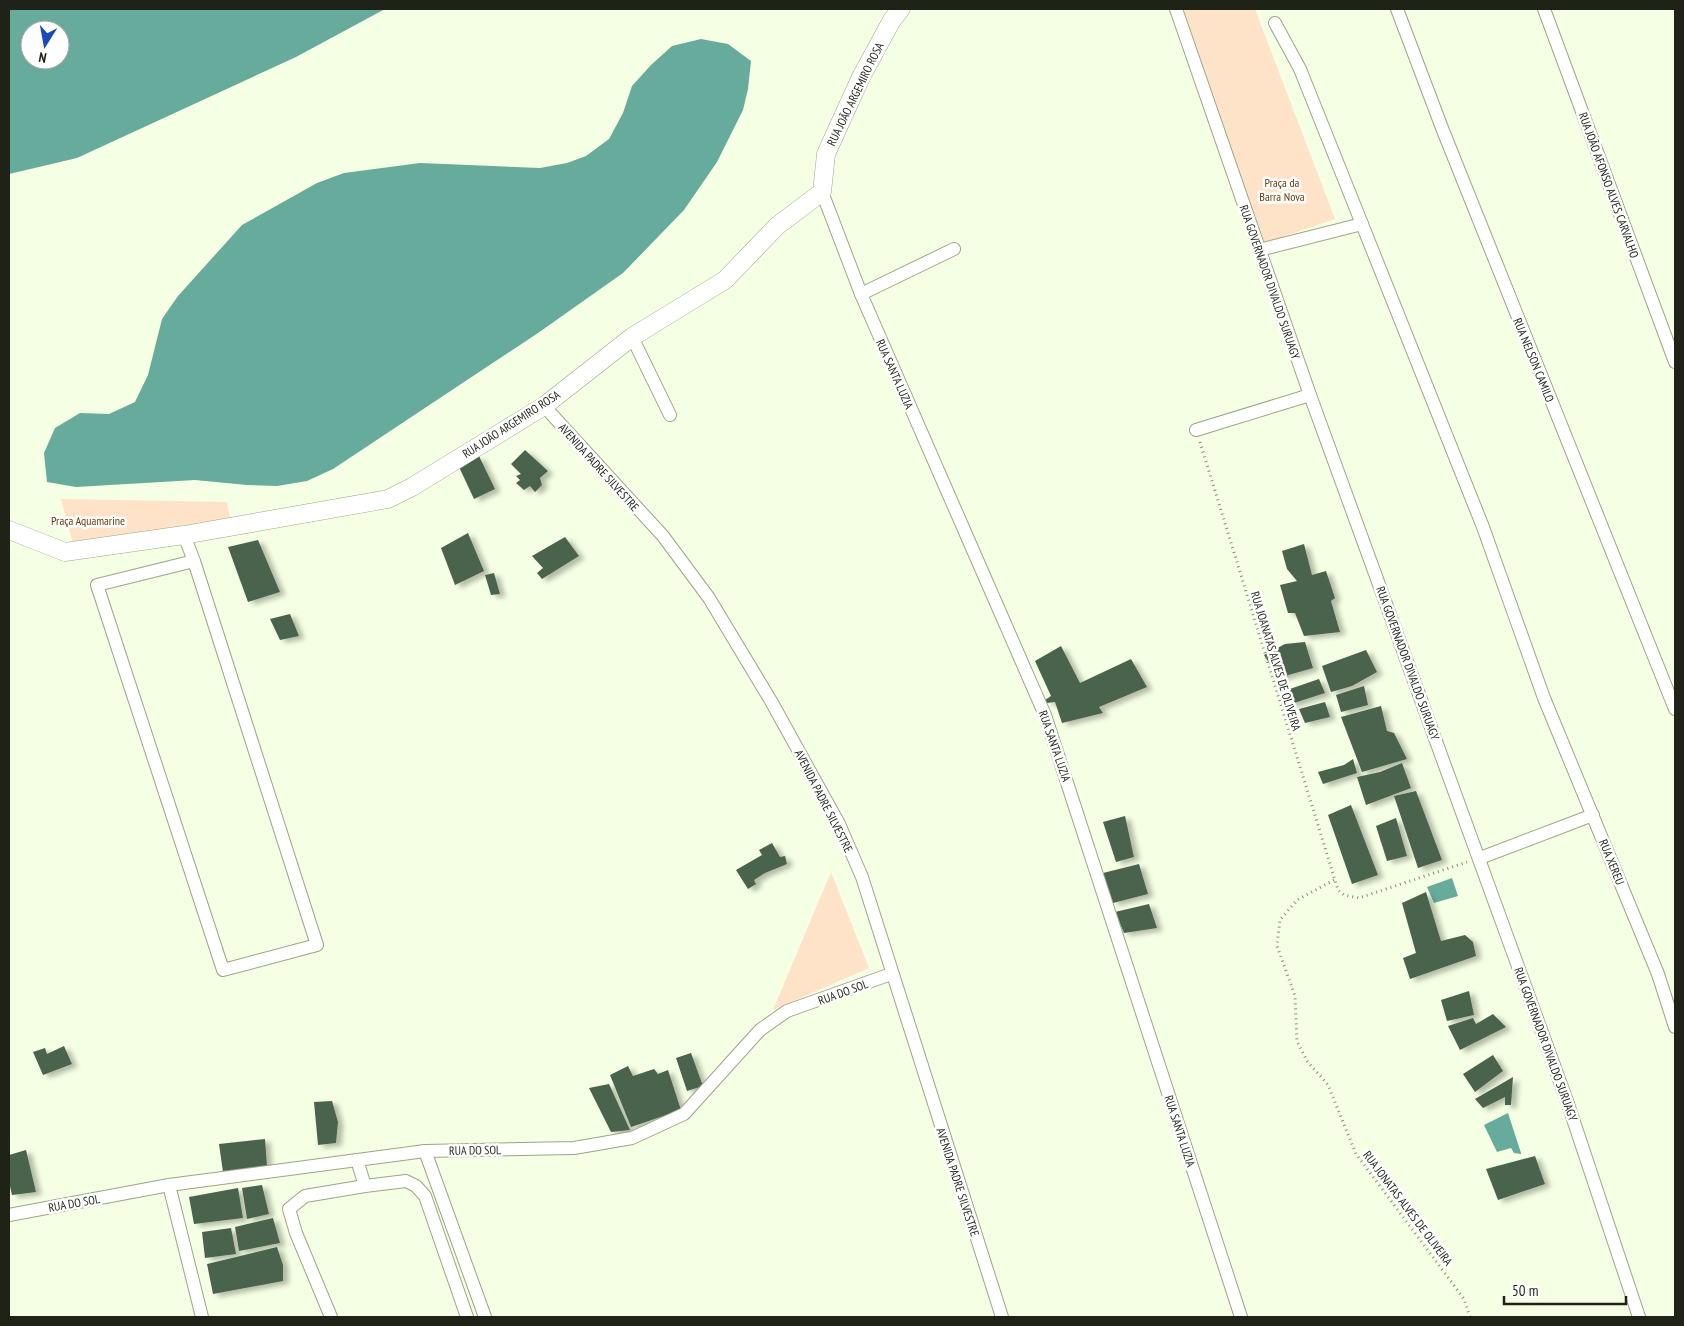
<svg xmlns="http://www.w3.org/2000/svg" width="1684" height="1326" viewBox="0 0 1684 1326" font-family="'PT Sans Narrow',sans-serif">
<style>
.green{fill:#fee3c9}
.water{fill:#67ab9c;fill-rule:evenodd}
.building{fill:#48634e;filter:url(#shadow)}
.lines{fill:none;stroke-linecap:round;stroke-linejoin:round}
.street-casing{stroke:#9ba686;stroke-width:14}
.secondary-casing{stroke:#9ba686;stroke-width:19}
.path{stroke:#888f7b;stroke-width:3;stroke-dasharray:1 4;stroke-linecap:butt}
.street{stroke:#fff;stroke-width:12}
.secondary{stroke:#fff;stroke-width:18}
.labels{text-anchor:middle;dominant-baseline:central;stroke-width:5;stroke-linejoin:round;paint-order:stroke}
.street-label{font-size:12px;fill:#1f2317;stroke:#fff}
.park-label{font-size:12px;fill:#653e0a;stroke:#fff}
</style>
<defs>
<filter id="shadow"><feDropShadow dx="5.5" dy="3" stdDeviation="2.5" flood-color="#0004"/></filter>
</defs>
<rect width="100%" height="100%" fill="#f5ffe3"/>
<g class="green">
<path d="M1176,9H1255L1335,219L1259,245Z"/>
<path d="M61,499L227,502L230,518L73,544Z"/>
<path d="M831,872L869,968L773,1010Z"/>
</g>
<g class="water">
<path d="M9,9H385L296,57L77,158L9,174ZM30,30H60V60H30Z"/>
<path d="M701,39L728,44L751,61L748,89L743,110L717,162L684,210L623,273L538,333L333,469L307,481L277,486L247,485L195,480L76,487L47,482L44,453L55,428L80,413L109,414L135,402L148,375L162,319L178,296L242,225L317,183L344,173L420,163L540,168L567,163L586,156L609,139L623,113L632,86L651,65L672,46Z"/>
<path d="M1452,878L1458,896L1434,903L1427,887Z"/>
<path d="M1508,1113L1521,1153V1154L1514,1153L1511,1148L1497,1152L1484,1125Z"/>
</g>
<g class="building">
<path d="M525,450L548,471L540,478L542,485L535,492L530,486L524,490L516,483L520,480L516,476L521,474L511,464Z"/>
<path d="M479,456L495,489L474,499L459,467Z"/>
<path d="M468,533L484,571L455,585L441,548Z"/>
<path d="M565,537L579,556L542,579L537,573L543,568L532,556Z"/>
<path d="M258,540L280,592L248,602L228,547Z"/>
<path d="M1304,544L1312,575L1326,571L1335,598L1331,601L1340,632L1304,636L1295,613H1288L1280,585L1297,581L1287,569L1282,551Z"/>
<path d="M494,573L500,594L491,595L485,575Z"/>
<path d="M290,614L299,636L280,640L270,619Z"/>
<path d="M1305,642L1313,668L1278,678L1264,655L1285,644Z"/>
<path d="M1061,646L1080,683L1131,659L1147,687L1099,707L1103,713L1062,723L1055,702L1047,703L1045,700L1051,696L1035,661Z"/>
<path d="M1366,650L1377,672L1352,686L1331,692L1322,666Z"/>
<path d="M1319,679L1325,693L1291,704L1284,691Z"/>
<path d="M1364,686L1368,705L1341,712L1336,695Z"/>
<path d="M1325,702L1330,717L1305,723L1299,709Z"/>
<path d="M1381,706L1387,731L1394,733L1407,759L1362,772L1341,717Z"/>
<path d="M1353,759L1357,773L1323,784L1318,772L1344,765Z"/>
<path d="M1402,763L1411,788L1366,805L1357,777L1380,772Z"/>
<path d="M1416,791L1442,860L1418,868L1394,796Z"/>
<path d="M1351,805L1378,875L1352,884L1328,815Z"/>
<path d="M1125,816L1134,857L1116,862L1103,822Z"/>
<path d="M1396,818L1407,856L1387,861L1376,826Z"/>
<path d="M772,843L780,857L785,856L787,864L765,873L754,880L756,884L748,889L736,870L762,855L759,850Z"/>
<path d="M1139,864L1148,894L1113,903L1103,873Z"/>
<path d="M1426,892L1441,941L1465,935L1473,942L1476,956L1410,979L1403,958L1416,953L1402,903Z"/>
<path d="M1149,904L1157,928L1124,933L1115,912Z"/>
<path d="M1469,991L1474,1015L1447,1021L1441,1000Z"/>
<path d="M1493,1014L1506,1027L1460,1050L1448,1026L1473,1018L1476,1024Z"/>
<path d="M64,1046L72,1064L43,1075L33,1052L45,1048L47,1054Z"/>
<path d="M691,1053L703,1086L687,1091L676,1058Z"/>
<path d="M1493,1055L1503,1071L1475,1092L1463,1074Z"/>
<path d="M628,1066L633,1076L654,1069L658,1074L668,1070L681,1110L631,1127L610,1075Z"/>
<path d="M1513,1077L1511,1105H1505V1097L1483,1108L1475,1099Z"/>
<path d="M609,1084L630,1130L611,1132L589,1088Z"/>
<path d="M332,1101L338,1122L336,1143L318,1145L314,1102Z"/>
<path d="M265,1139L267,1166L223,1172L219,1144Z"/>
<path d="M26,1150L36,1192L12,1195L9,1182V1155Z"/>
<path d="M1535,1156L1545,1184L1498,1200L1486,1169Z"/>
<path d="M262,1185L269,1214L247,1219L242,1188Z"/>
<path d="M238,1188L243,1218L194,1224L189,1197Z"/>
<path d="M273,1218L280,1243L239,1251L235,1227Z"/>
<path d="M231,1228L236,1254L205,1258L202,1232Z"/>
<path d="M277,1247L283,1265V1281L213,1294L207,1264Z"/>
</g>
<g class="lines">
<defs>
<g id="street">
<path d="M1176,9L1310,395L1567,1101L1639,1317"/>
<path d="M1397,9L1442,128L1675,709"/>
<path d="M1544,9L1675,362"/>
<path d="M1275,23L1300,69L1362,224L1483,527L1544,698L1658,974L1675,1027"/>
<path d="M822,192L861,294L1045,715L1241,1317"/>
<path d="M1259,250L1362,224"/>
<path d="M861,294L954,249"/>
<path d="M632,337L670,415"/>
<path d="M544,406L663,536L709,598L771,701L839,824L862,877L1002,1317"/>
<path d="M1196,430L1310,395"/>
<path d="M184,535L194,561L317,945L223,970L97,585L194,561"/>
<path d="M1480,858L1593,815"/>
<path d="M425,1151L485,1317"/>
<path d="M357,1160L365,1186"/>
<path d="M169,1185L202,1317"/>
<path d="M9,1215L169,1185L425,1151L574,1148L632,1138L684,1114L760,1030L787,1011L891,974"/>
<path d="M331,1317L296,1233L289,1209L305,1196L365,1186L406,1181L416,1186L425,1196L467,1317"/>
</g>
<path id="secondary" d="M9,530L65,552L184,535L388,499L412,487L544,406L632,337L725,280L777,226L822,192L826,154L861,77L892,20L901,9"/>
</defs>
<use href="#street" class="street-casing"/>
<use href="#secondary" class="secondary-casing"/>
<g class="path">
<path d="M1200,442L1338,890L1344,895L1359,898L1467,862"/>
<path d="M1334,880L1297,900L1280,920L1277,946L1295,996L1297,1041L1307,1061L1328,1085L1356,1154L1464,1299L1470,1317"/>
</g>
<use href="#street" class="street"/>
<use href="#secondary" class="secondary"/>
</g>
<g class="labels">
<g class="street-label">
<text transform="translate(855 94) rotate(-64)">RUA JOÃO ARGEMIRO ROSA</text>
<text transform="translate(1609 185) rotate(70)">RUA JOÃO AFONSO ALVES CARVALHO</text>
<text transform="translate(1270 282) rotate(71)">RUA GOVERNADOR DIVALDO SURUAGY</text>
<text transform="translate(1534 360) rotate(68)">RUA NELSON CAMILO</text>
<text transform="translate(895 374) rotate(66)">RUA SANTA LUZIA</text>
<text transform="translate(511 424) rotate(-33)">RUA JOÃO ARGEMIRO ROSA</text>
<text transform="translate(599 467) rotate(48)">AVENIDA PADRE SILVESTRE</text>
<text transform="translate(1276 661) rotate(73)">RUA JOANATAS ALVES DE OLIVEIRA</text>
<text transform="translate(1408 663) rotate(70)">RUA GOVERNADOR DIVALDO SURUAGY</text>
<text transform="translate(1055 746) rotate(71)">RUA SANTA LUZIA</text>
<text transform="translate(824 801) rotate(63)">AVENIDA PADRE SILVESTRE</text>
<text transform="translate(1612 862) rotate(68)">RUA XEREU</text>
<text transform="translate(843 992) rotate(-20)">RUA DO SOL</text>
<text transform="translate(1546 1044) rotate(70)">RUA GOVERNADOR DIVALDO SURUAGY</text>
<text transform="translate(1180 1131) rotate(72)">RUA SANTA LUZIA</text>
<text transform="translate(475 1150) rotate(-1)">RUA DO SOL</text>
<text transform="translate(958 1182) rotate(72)">AVENIDA PADRE SILVESTRE</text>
<text transform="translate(74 1203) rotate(-10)">RUA DO SOL</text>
<text transform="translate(1408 1208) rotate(53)">RUA JONATAS ALVES DE OLIVEIRA</text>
</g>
<g class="park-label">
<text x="1282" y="182">Praça da<tspan x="1282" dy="14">Barra Nova</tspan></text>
<text x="88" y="520">Praça Aquamarine</text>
</g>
</g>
<rect width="1684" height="1326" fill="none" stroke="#1f2317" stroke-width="20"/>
<g transform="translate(45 45) rotate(191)"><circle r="24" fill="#ffffff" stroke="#a5a7a2"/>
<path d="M0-4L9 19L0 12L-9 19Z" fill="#1a4ab7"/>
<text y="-8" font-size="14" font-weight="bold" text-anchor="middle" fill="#1f2317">N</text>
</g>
<path d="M1504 1296v8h122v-8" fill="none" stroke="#1f2317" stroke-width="2.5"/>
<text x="1512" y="1296" font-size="15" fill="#1f2317" stroke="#ffffff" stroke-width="4" paint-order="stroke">50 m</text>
</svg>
